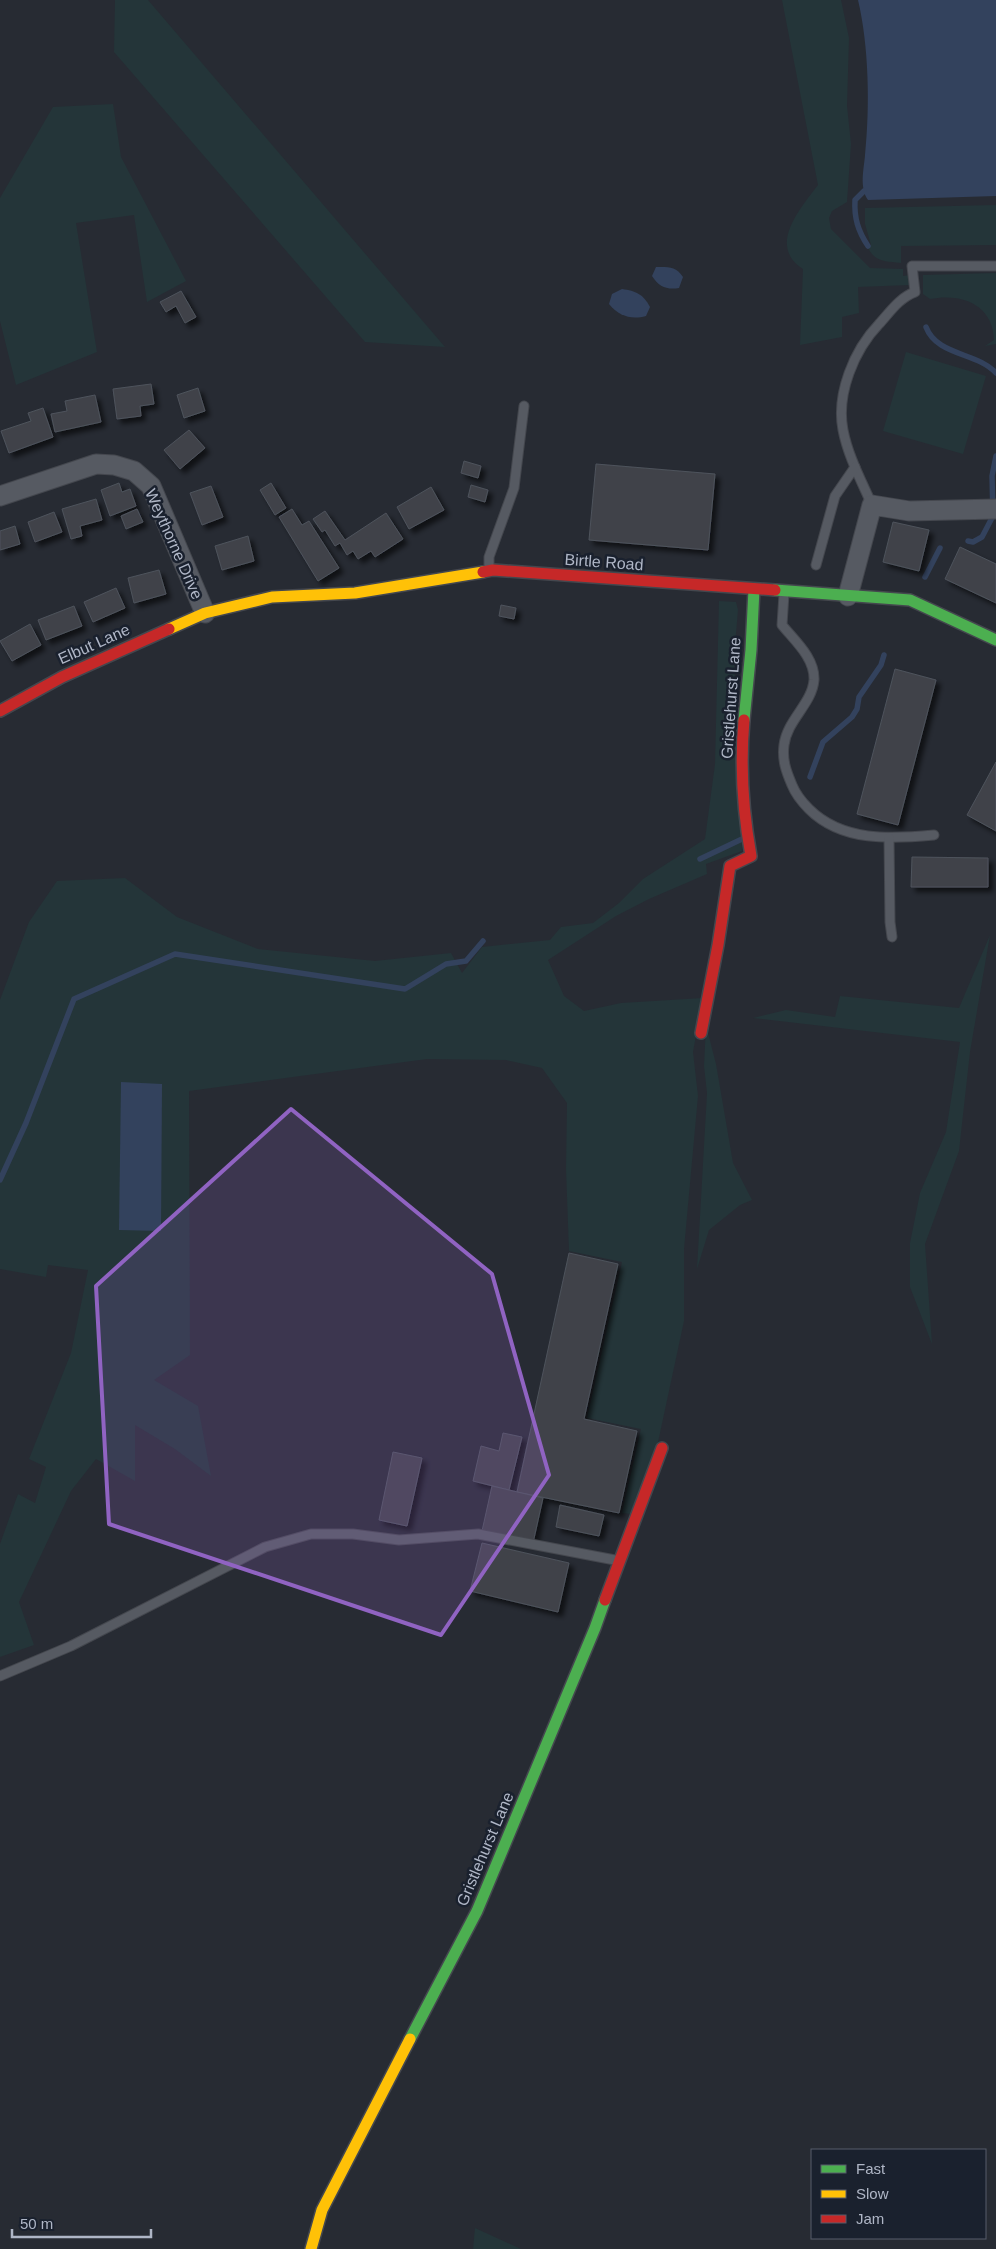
<svg xmlns="http://www.w3.org/2000/svg" width="996" height="2249" viewBox="0 0 996 2249" font-family="Arial,sans-serif">
<style>
.green{fill:#243539}
.water{fill:#33425d}
.lines{fill:none;stroke-linecap:round;stroke-linejoin:round}
.stream{stroke:#33425d;stroke-width:5.5}
.building{fill:#40434a;stroke:#4e535c;filter:url(#shadow)}
.lane-casing{stroke:#44474e;stroke-width:11}
.street-casing{stroke:#44474e;stroke-width:21}
.fast-casing{stroke:#44474e;stroke-width:14}
.slow-casing{stroke:#44474e;stroke-width:14}
.jam-casing{stroke:#44474e;stroke-width:14}
.lane{stroke:#565a62;stroke-width:9}
.street{stroke:#565a62;stroke-width:19}
.fast{stroke:#4caf50;stroke-width:11}
.slow{stroke:#ffc107;stroke-width:11}
.jam{stroke:#c62828;stroke-width:11}
.marked{fill:#9063c2;fill-opacity:0.2;stroke:#9063c2;stroke-width:4;stroke-linejoin:round}
.labels{text-anchor:middle;dominant-baseline:central;stroke-width:5;stroke-linejoin:round;paint-order:stroke}
.street-label{font-size:16px;fill:#afb6c6;stroke:#1a212e}
</style>
<defs>
<filter id="shadow"><feDropShadow dx="4.5" dy="4.5" stdDeviation="2.5" flood-color="#0009"/></filter>
</defs>
<rect width="100%" height="100%" fill="#272b33"/>
<g class="green">
<path d="M115,0H148L445,347L365,342L114,52Z"/>
<path d="M782,0H841L849,38L847,106L851,144L847,202L832,211L829,218L831,229L870,268L903,269V276L910,275V285L858,287L859,313L842,317V337L800,345L803,269C767,246 800,209 818,185Z"/>
<path d="M113,104L121,157L186,281L147,302L134,215L76,223L97,352L16,385L0,321V198L53,107Z"/>
<path d="M996,205V245L901,246V263C886,261 876,263 868,248L871,245L865,224V208Z"/>
<path d="M996,273V344L985,346L994,340C993,304 961,293 930,299L923,294V275Z"/>
<path d="M906,352L986,376L963,454L883,431Z"/>
<path d="M719,601L736,602L738,610L734,657L742,851L706,864L707,874L649,899L616,916L548,960L564,996L584,1011L621,1003L703,998L693,1052L698,1096L684,1249V1321L657,1447L631,1514L622,1513L641,1429L587,1418L622,1262L569,1251L566,1169L567,1103L542,1068L506,1060L427,1059L189,1091L190,1355L154,1380L198,1406L211,1476L175,1449L135,1425V1481L96,1459L71,1491L19,1602L34,1645L0,1657V1544L18,1494L35,1503L46,1467L29,1459L71,1353L88,1270L48,1265L46,1277L0,1269V1000L29,922L57,881L125,878L177,917L258,949L375,961L451,953L462,973L482,947L550,940L561,927L593,923L619,903L643,879L705,839L715,764Z"/>
<path d="M990,935L970,1052L959,1151L925,1244L932,1344L910,1287V1243L920,1193L946,1132L960,1042L753,1018L786,1010L835,1017L840,996L959,1008Z"/>
<path d="M706,1025L716,1064L733,1163L752,1200L740,1205L709,1230L697,1269L707,1093L704,1066Z"/>
<path d="M475,2228L521,2249H473Z"/>
</g>
<g class="water">
<path d="M858,0H996V196L868,200C859,187 864,169 865,155C870,107 869,46 858,0Z"/>
<path d="M656,267C668,267 676,266 683,277L679,288C667,290 659,287 652,276Z"/>
<path d="M622,289C636,291 643,294 650,307L646,316C631,320 619,316 609,304L612,294Z"/>
<path d="M121,1082L162,1084L161,1231L119,1230Z"/>
</g>
<g class="lines">
<g class="stream">
<path d="M864,191L855,200C854,218 858,231 868,246"/>
<path d="M926,327C937,356 977,352 996,373"/>
<path d="M968,541L973,542L982,537L993,516L992,476L996,456"/>
<path d="M925,577L940,548"/>
<path d="M810,777L823,742L852,717L857,709L859,697L881,665L884,655"/>
<path d="M700,859L742,839"/>
<path d="M0,1180L26,1123L74,999L175,954L405,989L446,964L466,961L483,941"/>
</g>
</g>
<g class="building">
<path d="M181,291L196,317L185,323L176,306L166,312L160,302Z"/>
<path d="M151,384L154,404L140,406L141,416L117,419L113,389Z"/>
<path d="M198,388L205,411L184,418L177,395Z"/>
<path d="M95,395L101,422L55,432L51,414L67,411L65,401Z"/>
<path d="M43,408L53,437L9,453L1,431L31,421L28,413Z"/>
<path d="M189,430L205,448L180,469L164,450Z"/>
<path d="M464,461L481,466L478,478L461,473Z"/>
<path d="M596,464L715,474L708,550L589,540Z"/>
<path d="M119,483L122,492L130,489L136,506L110,516L101,490Z"/>
<path d="M271,483L286,508L275,515L260,490Z"/>
<path d="M471,485L488,490L485,502L468,497Z"/>
<path d="M211,486L223,517L202,525L190,493Z"/>
<path d="M431,487L444,510L409,529L397,507Z"/>
<path d="M96,499L102,520L80,526L82,536L71,539L62,509Z"/>
<path d="M137,509L143,522L126,529L121,516Z"/>
<path d="M292,509L302,525L309,521L339,568L318,581L279,517Z"/>
<path d="M325,511L345,540L386,513L403,539L375,557L371,551L358,559L353,551L347,555L340,543L335,546L325,530L322,532L313,519Z"/>
<path d="M54,512L62,532L35,542L28,522Z"/>
<path d="M893,522L929,530L919,571L883,562Z"/>
<path d="M15,526L20,544L0,550V531Z"/>
<path d="M248,536L254,561L222,570L215,546Z"/>
<path d="M960,547L996,564V603L945,579Z"/>
<path d="M159,570L166,594L134,603L128,578Z"/>
<path d="M116,588L125,608L93,622L84,602Z"/>
<path d="M501,605L516,608L514,619L499,616Z"/>
<path d="M74,606L82,626L46,640L38,620Z"/>
<path d="M30,624L41,645L12,661L0,641Z"/>
<path d="M895,669L936,680L898,825L857,814Z"/>
<path d="M996,762V831L967,815Z"/>
<path d="M912,857L988,858V887H911Z"/>
<path d="M569,1253L618,1264L584,1419L637,1431L619,1513L517,1492Z"/>
<path d="M503,1433L522,1437L509,1490L473,1481L481,1446L499,1451Z"/>
<path d="M393,1452L422,1458L407,1526L379,1520Z"/>
<path d="M492,1486L543,1498L533,1543L482,1531Z"/>
<path d="M560,1505L604,1515L599,1536L556,1527Z"/>
<path d="M482,1543L569,1563L558,1612L470,1591Z"/>
</g>
<g class="lines">
<defs>
<g id="lane">
<path d="M872,505C861,480 848,456 843,430C836,394 854,350 879,324C890,312 899,298 915,292L912,266H996"/>
<path d="M816,565L835,496L855,467"/>
<path d="M489,568V557L514,488L524,406"/>
<path d="M784,594L782,625C795,641 815,658 814,680C812,704 787,720 784,745C782,760 786,771 792,785C796,795 801,801 809,809C842,842 891,839 934,835"/>
<path d="M889,838L890,922L892,937"/>
<path d="M0,1676L71,1646L265,1547L311,1534H353L399,1540L478,1534L615,1560"/>
</g>
<g id="street">
<path d="M0,496L96,464L114,465L134,471L151,486L205,613"/>
<path d="M848,596L872,505L909,511L996,509"/>
</g>
<g id="fast">
<path d="M775,590L910,600L996,640"/>
<path d="M744,720L751,650L754,589"/>
<path d="M410,2039L477,1911L595,1628L605,1600"/>
</g>
<g id="slow">
<path d="M169,629L205,613L272,597L355,593L483,572"/>
<path d="M311,2249L322,2210L410,2039"/>
</g>
<g id="jam">
<path d="M483,572L493,570L775,590"/>
<path d="M0,711L62,677L169,629"/>
<path d="M701,1033L718,945L730,866L751,856C743,812 740,765 744,720"/>
<path d="M605,1600L662,1448"/>
</g>
</defs>
<use href="#lane" class="lane-casing"/>
<use href="#street" class="street-casing"/>
<use href="#fast" class="fast-casing"/>
<use href="#slow" class="slow-casing"/>
<use href="#jam" class="jam-casing"/>
<use href="#lane" class="lane"/>
<use href="#street" class="street"/>
<use href="#fast" class="fast"/>
<use href="#slow" class="slow"/>
<use href="#jam" class="jam"/>
</g>
<path class="marked" d="M291,1109L492,1274L549,1475L441,1635L109,1524L96,1286Z"/>
<g class="labels">
<g class="street-label">
<text transform="translate(174 544) rotate(66)">Weythorne Drive</text>
<text transform="translate(604 562) rotate(4)">Birtle Road</text>
<text transform="translate(94 644) rotate(-24)">Elbut Lane</text>
<text transform="translate(731 698) rotate(-86)">Gristlehurst Lane</text>
<text transform="translate(485 1849) rotate(-67)">Gristlehurst Lane</text>
</g>
</g>
<rect x="811" y="2149" width="175" height="90" fill="#1a212e" stroke="#565d6b"/>
<rect x="821" y="2165" width="25" height="8" fill="#4caf50" stroke="#565d6b"/>
<text x="856" y="2174" font-size="15" fill="#afb6c6">Fast</text>
<rect x="821" y="2190" width="25" height="8" fill="#ffc107" stroke="#565d6b"/>
<text x="856" y="2199" font-size="15" fill="#afb6c6">Slow</text>
<rect x="821" y="2215" width="25" height="8" fill="#c62828" stroke="#565d6b"/>
<text x="856" y="2224" font-size="15" fill="#afb6c6">Jam</text>
<path d="M12 2229v8h139v-8" fill="none" stroke="#afb6c6" stroke-width="2.5"/>
<text x="20" y="2229" font-size="15" fill="#afb6c6" stroke="#1a212e" stroke-width="4" paint-order="stroke">50 m</text>
</svg>
